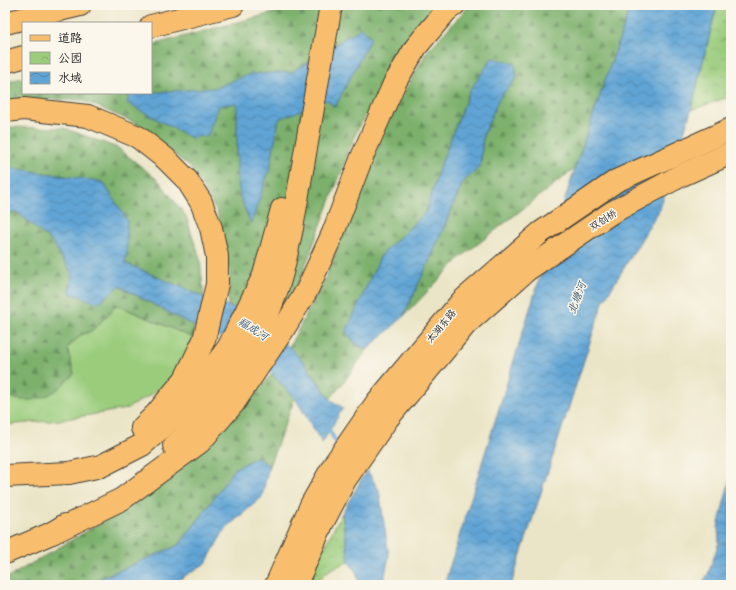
<svg xmlns="http://www.w3.org/2000/svg" width="736" height="590" viewBox="0 0 736 590" font-family="'Shantell Sans','LXGW WenKai TC',sans-serif">
<style>
.grass{fill:#9acc7c;stroke:#5b744c}
.forest{fill:url(#forest-firs);stroke:#4c6644}
.park{fill:url(#park-crowns);stroke:#5b744c}
.water{fill:url(#water-waves);stroke:#3e6078}
.lines{fill:none;stroke-linecap:round;stroke-linejoin:round}
.stream{stroke:#60a4d5;stroke-width:4}
.major-casing{stroke:#3b3a36;stroke-width:24}
.highway-casing{stroke:#3b3a36;stroke-width:24}
.major{stroke:#f9be6d;stroke-width:22}
.highway{stroke:#f9be6d;stroke-width:22}
.labels{text-anchor:middle;dominant-baseline:central;stroke-width:3;stroke-linejoin:round;paint-order:stroke}
.street-label{font-size:10px;fill:#1c1c1c;stroke:#fbf7ec}
.water-label{font-size:11px;font-style:italic;fill:#3b596f;stroke:#fbf7ec}
</style>
<defs>
<pattern id="forest-firs" width="22" height="20" patternUnits="userSpaceOnUse"><rect width="22" height="20" fill="#7bb06c"/><path d="M5 1l3.5 6h-7zM16 11l3.5 6h-7z" fill="#648e58"/></pattern>
<pattern id="park-crowns" width="20" height="18" patternUnits="userSpaceOnUse"><rect width="20" height="18" fill="#9acc7c"/><path d="M2 6a3 3 0 1 1 6 0M12 15a3 3 0 1 1 6 0" fill="none" stroke="#84af6b"/></pattern>
<pattern id="water-waves" width="16" height="10" patternUnits="userSpaceOnUse"><rect width="16" height="10" fill="#60a4d5"/><path d="M0 5q4-4 8 0t8 0" fill="none" stroke="#4e85ac"/></pattern>
</defs>
<rect width="100%" height="100%" fill="#fbf7ec"/>
<filter id="ink" filterUnits="userSpaceOnUse"><feTurbulence type="fractalNoise" baseFrequency=".025" numOctaves="2"/><feDisplacementMap in="SourceGraphic" scale="8" xChannelSelector="R" yChannelSelector="G"/><feConvolveMatrix kernelMatrix="1 2 1 2 8 2 1 2 1" color-interpolation-filters="sRGB"/></filter>
<filter id="wash" filterUnits="userSpaceOnUse"><feTurbulence type="fractalNoise" baseFrequency=".012" numOctaves="4" result="noise"/><feDisplacementMap in="SourceGraphic" scale="16" xChannelSelector="R" yChannelSelector="G"/><feGaussianBlur stdDeviation="0.9" result="paint"/><feColorMatrix in="noise" values="0 0 0 0 0 0 0 0 0 0 0 0 0 0 0 0 0 1.4 0 .05"/><feComposite in="paint" operator="in"/></filter>
<g filter="url(#wash)">
<rect width="100%" height="100%" fill="#ebe5c7"/>
<path class="grass" d="M117,305L194,338L175,381L126,409L59,420L5,425V394L9,397L74,374L67,348L81,335L93,330Z"/>
<g class="forest">
<path d="M303,5H443L410,40L357,131L299,282L274,332L236,309L228,306L230,274L217,212L190,167L133,122L82,100L5,99V82L23,78V93H151V45Z"/>
<path d="M472,5H631L575,168L460,258L403,317L433,253L463,182L480,167L483,136L499,98L517,78L469,92L439,169L426,212L381,255L357,345L367,350L343,383L330,399L303,361L289,347L324,281L363,185L385,127L426,53L466,9Z"/>
<path d="M5,127L64,128L118,148L159,181L186,216L200,259L204,297L125,263L127,255L103,182L5,167Z"/>
<path d="M17,212L51,241L72,273L98,303L119,286L194,326V338L117,305L93,330L81,335L67,348L74,374C67,380 59,390 50,394C37,401 17,403 5,394V214Z"/>
<path d="M272,374L295,398L269,466L257,457L202,515L179,545L85,585H5V579L99,524L205,447Z"/>
</g>
<g class="park">
<path d="M717,5H731V96L691,110Z"/>
<path d="M342,513L349,562C337,566 321,571 318,585H307L319,557Z"/>
</g>
<g class="water">
<path d="M631,5H717L691,110L660,209L603,302L511,585H444L538,283L575,168Z"/>
<path d="M361,28L371,38L335,107L327,100L279,119L270,168L251,224L240,197L237,172V103L218,106L208,135L191,138L127,103L130,94L215,88L250,74L292,72Z"/>
<path d="M492,58L515,63L517,78L499,98L483,136L480,167L463,182L433,253L403,317L367,350L357,345L346,332L381,255L426,212L439,169L469,92Z"/>
<path d="M5,167L103,182L127,220V255L125,263L204,297L236,309L274,332L303,361L330,399L343,408L322,443L295,398L268,370L238,345L194,326L119,286L98,303L70,293L72,273L51,241L17,212L5,214Z"/>
<path d="M257,457L269,466L262,497L225,529L206,563L170,585H85L179,545L202,515L234,469Z"/>
<path d="M367,470L379,490L389,556L385,575V585H360L356,572L349,562L342,513Z"/>
<path d="M731,474V585H701L708,574L719,542L718,527Z"/>
</g>
<g class="lines">
<path class="stream" d="M327,426L338,446"/>
</g>
</g>
<g filter="url(#ink)">
<g class="lines">
<defs>
<g id="major">
<path d="M276,585L311,505L335,463L377,402L462,301L540,233L616,181L731,129"/>
<path d="M296,585L322,524L345,480L388,418L466,324L527,270L611,213L682,175L731,153"/>
</g>
<g id="highway">
<path d="M5,23L80,5"/>
<path d="M151,26L233,5"/>
<path d="M5,62L23,57"/>
<path d="M5,111L24,109L88,116L138,137L166,159L187,180L201,202L211,228L217,256V284L204,340L185,379L157,413L142,428"/>
<path d="M174,446C210,413 246,360 267,315C280,288 286,257 292,228L331,5"/>
<path d="M5,476L69,473L101,466L142,445L181,410L228,348L264,275L282,209"/>
<path d="M52,533L122,499L200,442L233,404L283,330L307,290L333,233L362,157L394,84L416,47L446,11L454,5"/>
<path d="M5,553L52,533L65,525"/>
</g>
</defs>
<use href="#major" class="major-casing"/>
<use href="#highway" class="highway-casing"/>
<use href="#major" class="major"/>
<use href="#highway" class="highway"/>
</g>
</g>
<g class="labels">
<g class="street-label">
<text transform="translate(603 220) rotate(-33)">双创桥</text>
<text transform="translate(441 326) rotate(-50)">太湖东路</text>
</g>
<g class="water-label">
<text transform="translate(577 298) rotate(-69)">北塘河</text>
<text transform="translate(253 329) rotate(32)">福成河</text>
</g>
</g>
<rect width="736" height="590" fill="none" stroke="#fbf7ec" stroke-width="20"/>
<rect x="22" y="22" width="130" height="72" fill="#fbf7ec" stroke="#a29f99"/>
<rect x="30" y="35" width="20" height="6" fill="#f9be6d" stroke="#a29f99"/>
<text x="58" y="42" font-size="12" fill="#1c1c1c">道路</text>
<rect x="30" y="52" width="20" height="12" fill="url(#park-crowns)" stroke="#a29f99"/>
<text x="58" y="62" font-size="12" fill="#1c1c1c">公园</text>
<rect x="30" y="72" width="20" height="12" fill="url(#water-waves)" stroke="#a29f99"/>
<text x="58" y="82" font-size="12" fill="#1c1c1c">水域</text>
</svg>
